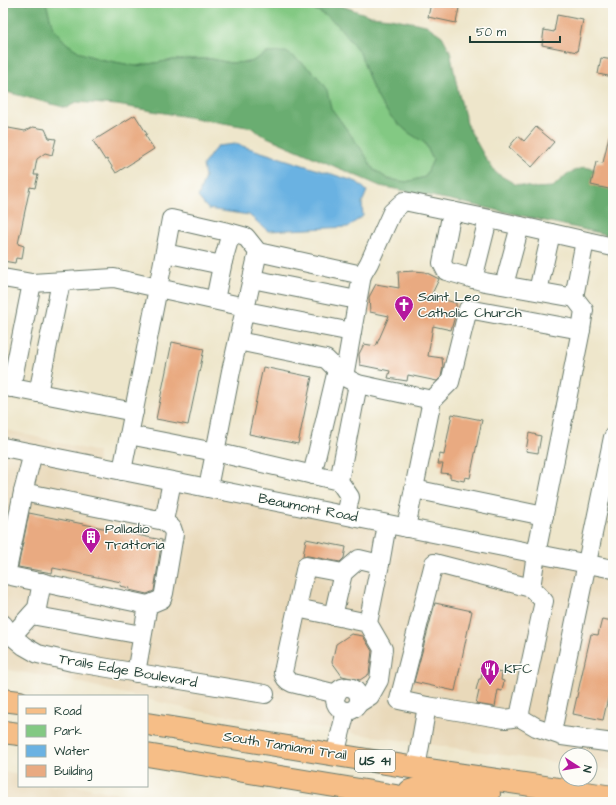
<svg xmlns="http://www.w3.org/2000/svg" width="616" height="805" viewBox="0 0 616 805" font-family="'Architects Daughter',sans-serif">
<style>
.built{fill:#e9d9ba}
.green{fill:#83c983;stroke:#51835c}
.forest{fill:#6aad71;stroke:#447552}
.water{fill:#6bb2e2;stroke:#45788b}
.building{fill:#e9aa81}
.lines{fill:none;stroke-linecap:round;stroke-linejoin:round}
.minor-casing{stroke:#677869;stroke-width:20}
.major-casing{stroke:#677869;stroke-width:24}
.minor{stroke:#fff;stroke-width:18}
.major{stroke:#f6be87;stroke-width:22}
.labels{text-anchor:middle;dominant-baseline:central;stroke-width:3;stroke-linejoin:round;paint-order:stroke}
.shield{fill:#fdfcf7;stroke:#62766e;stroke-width:1}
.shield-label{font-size:13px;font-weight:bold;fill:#1f3d34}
.poi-label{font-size:14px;fill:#1f3d34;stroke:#fdfcf7;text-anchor:start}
.street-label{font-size:14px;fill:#1f3d34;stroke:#fdfcf7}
</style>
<rect width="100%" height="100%" fill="#fdfcf7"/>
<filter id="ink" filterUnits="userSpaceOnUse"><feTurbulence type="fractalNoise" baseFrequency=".025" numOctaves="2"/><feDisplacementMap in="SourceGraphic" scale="8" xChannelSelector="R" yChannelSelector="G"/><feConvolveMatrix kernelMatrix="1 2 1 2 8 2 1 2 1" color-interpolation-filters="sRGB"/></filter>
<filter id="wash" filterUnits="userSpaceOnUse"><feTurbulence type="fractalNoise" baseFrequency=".012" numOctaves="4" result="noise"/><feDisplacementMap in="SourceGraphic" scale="16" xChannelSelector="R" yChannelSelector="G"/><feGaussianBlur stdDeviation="0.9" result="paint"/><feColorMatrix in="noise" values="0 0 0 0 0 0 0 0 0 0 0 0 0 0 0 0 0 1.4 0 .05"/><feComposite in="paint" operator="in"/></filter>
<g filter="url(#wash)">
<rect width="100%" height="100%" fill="#eee6cb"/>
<g class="built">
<path d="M3,429L98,452L97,472L613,562V770L590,767V755H566V764L191,710L147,699V696H134L77,682L3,669Z"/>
<path d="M3,772L19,775V786H78L162,802H3Z"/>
</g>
<path class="green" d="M46,3H293L320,12L337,24L360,53L373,89L382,105L393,119L409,133L425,143L433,160L425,177L406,182L388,179L373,169L364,153L331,108L326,90L316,75L301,62L267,53L251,62L230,63L212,59H193L173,60L136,66L99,59L81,53L66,43L53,28Z"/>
<path class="forest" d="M3,3H46L53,28L66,43L81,53L99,59L136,66L173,60L193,59H212L230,63L251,62L267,53L286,52L301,62L316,75L327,90L331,108L364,153L373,169L388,179L406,182L425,177L433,160L425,143L409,133L393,119L382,105L373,89L360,53L349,39L337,24L320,12L305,6L308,3H333L371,16L390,18L426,25L442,36L450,51L458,91L468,127L486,159L496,173L515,184L533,188L553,187L567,174L584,167L603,171L613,178V236L451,200L380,186L260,134L253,128L117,105L76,102L67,108L3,91Z"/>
<path class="water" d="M236,144L357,182L367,191L362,203L363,216L348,227L268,231L249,215L208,209L198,197L205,177L203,165L217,146Z"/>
<g id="blocks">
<g class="building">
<path d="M431,3H452L451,6L459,8L456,23L428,17Z"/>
<path d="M557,15L583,20L577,52L542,45L544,30L554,32Z"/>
<path d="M601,58L613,60V77L598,74Z"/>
<path d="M135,115L147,134L145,135L154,149L116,173L107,159L105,160L93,141Z"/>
<path d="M3,127L25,131L33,127L45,129L49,138L56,139L52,155L45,153L37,159L34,175H38L35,188L30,187L18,244L24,246L22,259L16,258L15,263L3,261Z"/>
<path d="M536,127L554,142L532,167L509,147L518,136L524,141Z"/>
<path d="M609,136H613V190L591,185L596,162L603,163Z"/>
<path d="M415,271L425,272L439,279L431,296L456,303V312L451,330L433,326L428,356L442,358L443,367L441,377L437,381L408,375L407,381L388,378L390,371L360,365L359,354L364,344L376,346L389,316L370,312L369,297L376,284L399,288L398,272Z"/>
<path d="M172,342L204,349L188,425L156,419Z"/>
<path d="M263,367L312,377L298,444L249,434Z"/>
<path d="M452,414L482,420L470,478L465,477L464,481L450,478V474L441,473L443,464H438L440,454L444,455Z"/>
<path d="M529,433L541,436L538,453L526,451Z"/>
<path d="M29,513L162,540L154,591L147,594L129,590L130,588L120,586L121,582L53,568L52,573L18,567Z"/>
<path d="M306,539L346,547L344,558L340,562L308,556H303Z"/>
<path d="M435,603L472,611L455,691L414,682Z"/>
<path d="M602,619L613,621V676L603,720L573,714L591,634L598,635Z"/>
<path d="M351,634L363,636L372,651L369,674L360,680L342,676L332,662L336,644Z"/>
<path d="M483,669L502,673L501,680L504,681L502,691L498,690L495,707L476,704L479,691L476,690L479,679H481Z"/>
</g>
</g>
</g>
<g filter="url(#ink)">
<use href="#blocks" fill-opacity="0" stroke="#677869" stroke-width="1"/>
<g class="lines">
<defs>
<g id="minor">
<path d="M452,211L442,263L446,271L485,282L575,298"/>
<path d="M165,253L217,264L223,261L231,233"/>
<path d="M3,278L32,283L114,278L158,288L122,471"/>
<path d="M252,279L357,300"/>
<path d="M473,279L488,219"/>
<path d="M504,285L520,226"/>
<path d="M538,291L551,233"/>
<path d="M215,300L223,261"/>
<path d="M245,307L158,288L171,219L228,232L246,237L258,252L362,275"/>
<path d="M245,311L352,332"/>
<path d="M581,330L584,310L574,297L585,241"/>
<path d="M238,341L326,359L344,377L358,384L432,400"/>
<path d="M344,377L362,275L369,263L392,212L404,201L485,218L613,247"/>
<path d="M3,386L134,412"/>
<path d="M11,388L32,283"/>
<path d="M38,393L61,282"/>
<path d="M129,435L215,452L339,481"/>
<path d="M3,447L613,569"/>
<path d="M33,453L23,492L164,521L172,481"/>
<path d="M312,475L337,370"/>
<path d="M208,488L231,371L258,252"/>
<path d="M414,489L544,516"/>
<path d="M23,492L6,575L148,605L136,673"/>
<path d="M346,515L350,497L339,481L358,384"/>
<path d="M406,528L432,400L450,382L468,309L581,330L536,554L531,588L544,601L519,717L505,719L427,706L416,768"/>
<path d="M380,564L387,524"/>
<path d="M148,605L162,599L164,593L174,534L172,528L164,521"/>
<path d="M297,608L368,623"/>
<path d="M31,615L142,635"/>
<path d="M333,616L343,573"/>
<path d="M3,624L12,636L24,646L38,654L72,662L265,694"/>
<path d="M12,636L37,608L42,582"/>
<circle cx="347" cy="699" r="12"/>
<path d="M337,694L292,683C287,681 284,678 283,672L306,566L343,573L359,559L380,564L368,623L383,649L379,680L370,696L359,703"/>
<path d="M427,706L399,700L434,563L531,588"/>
<path d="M519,717L536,727L562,736L613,743"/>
<path d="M552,732L613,437"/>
<path d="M335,755L346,711"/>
</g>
<g id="major">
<path d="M3,700L19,702"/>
<path d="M147,724L416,768L613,797"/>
<path d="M3,732L19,734"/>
<path d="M147,755L432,802"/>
<path d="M410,791L423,787L489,794"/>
</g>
</defs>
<use href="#minor" class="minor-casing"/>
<use href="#major" class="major-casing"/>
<use href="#minor" class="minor"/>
<use href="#major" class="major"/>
</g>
</g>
<defs>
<symbol id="church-pin" viewBox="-11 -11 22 30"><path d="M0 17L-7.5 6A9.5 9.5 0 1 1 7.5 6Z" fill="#b5179e" stroke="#fdfcf7"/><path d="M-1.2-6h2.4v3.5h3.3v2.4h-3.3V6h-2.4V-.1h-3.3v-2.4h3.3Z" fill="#fff"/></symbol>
<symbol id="building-pin" viewBox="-11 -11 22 30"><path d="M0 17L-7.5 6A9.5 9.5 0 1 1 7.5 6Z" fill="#b5179e" stroke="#fdfcf7"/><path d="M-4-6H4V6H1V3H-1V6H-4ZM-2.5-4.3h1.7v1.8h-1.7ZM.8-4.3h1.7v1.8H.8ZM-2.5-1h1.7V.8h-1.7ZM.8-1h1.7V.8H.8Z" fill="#fff"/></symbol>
<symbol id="restaurant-pin" viewBox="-11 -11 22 30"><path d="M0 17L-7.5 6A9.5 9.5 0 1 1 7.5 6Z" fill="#b5179e" stroke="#fdfcf7"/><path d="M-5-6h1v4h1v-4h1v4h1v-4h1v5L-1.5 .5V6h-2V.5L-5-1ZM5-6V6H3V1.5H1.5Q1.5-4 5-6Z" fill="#fff"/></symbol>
</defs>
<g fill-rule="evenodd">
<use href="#church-pin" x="393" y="294" width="22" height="30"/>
<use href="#building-pin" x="80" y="526" width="22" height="30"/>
<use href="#restaurant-pin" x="479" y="658" width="22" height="30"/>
</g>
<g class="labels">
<rect class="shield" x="355" y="750" width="40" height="22" rx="3"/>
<g class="shield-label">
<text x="375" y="761">US 41</text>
</g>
<g class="poi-label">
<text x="418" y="297">Saint Leo<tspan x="418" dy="16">Catholic Church</tspan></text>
<text x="105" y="529">Palladio<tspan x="105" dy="16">Trattoria</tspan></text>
<text x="504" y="669">KFC</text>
</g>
<g class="street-label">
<text transform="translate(308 508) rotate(11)">Beaumont Road</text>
<text transform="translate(128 671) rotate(10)">Trails Edge Boulevard</text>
<text transform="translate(285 746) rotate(9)">South Tamiami Trail</text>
</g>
</g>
<rect width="616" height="805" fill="none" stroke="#fdfcf7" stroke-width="16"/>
<rect x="18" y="695" width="130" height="92" fill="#fdfcf7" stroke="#a4b0a9"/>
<rect x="26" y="708" width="20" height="6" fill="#f6be87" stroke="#a4b0a9"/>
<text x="54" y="715" font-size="12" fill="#1f3d34">Road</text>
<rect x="26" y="725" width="20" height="12" fill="#83c983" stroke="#a4b0a9"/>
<text x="54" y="735" font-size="12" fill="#1f3d34">Park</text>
<rect x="26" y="745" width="20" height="12" fill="#6bb2e2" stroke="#a4b0a9"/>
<text x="54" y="755" font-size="12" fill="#1f3d34">Water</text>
<rect x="26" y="765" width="20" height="12" fill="#e9aa81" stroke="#a4b0a9"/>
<text x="54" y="775" font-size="12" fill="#1f3d34">Building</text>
<g transform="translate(578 767) rotate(102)"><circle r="19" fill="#fdfcf7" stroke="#a4b0a9"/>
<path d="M0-3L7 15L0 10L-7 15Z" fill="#b5179e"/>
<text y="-6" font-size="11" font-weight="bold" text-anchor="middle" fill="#1f3d34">N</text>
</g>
<path d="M470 36v6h90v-6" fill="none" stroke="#1f3d34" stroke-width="2"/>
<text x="476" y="36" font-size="12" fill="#1f3d34" stroke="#fdfcf7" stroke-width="3" paint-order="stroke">50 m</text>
</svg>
